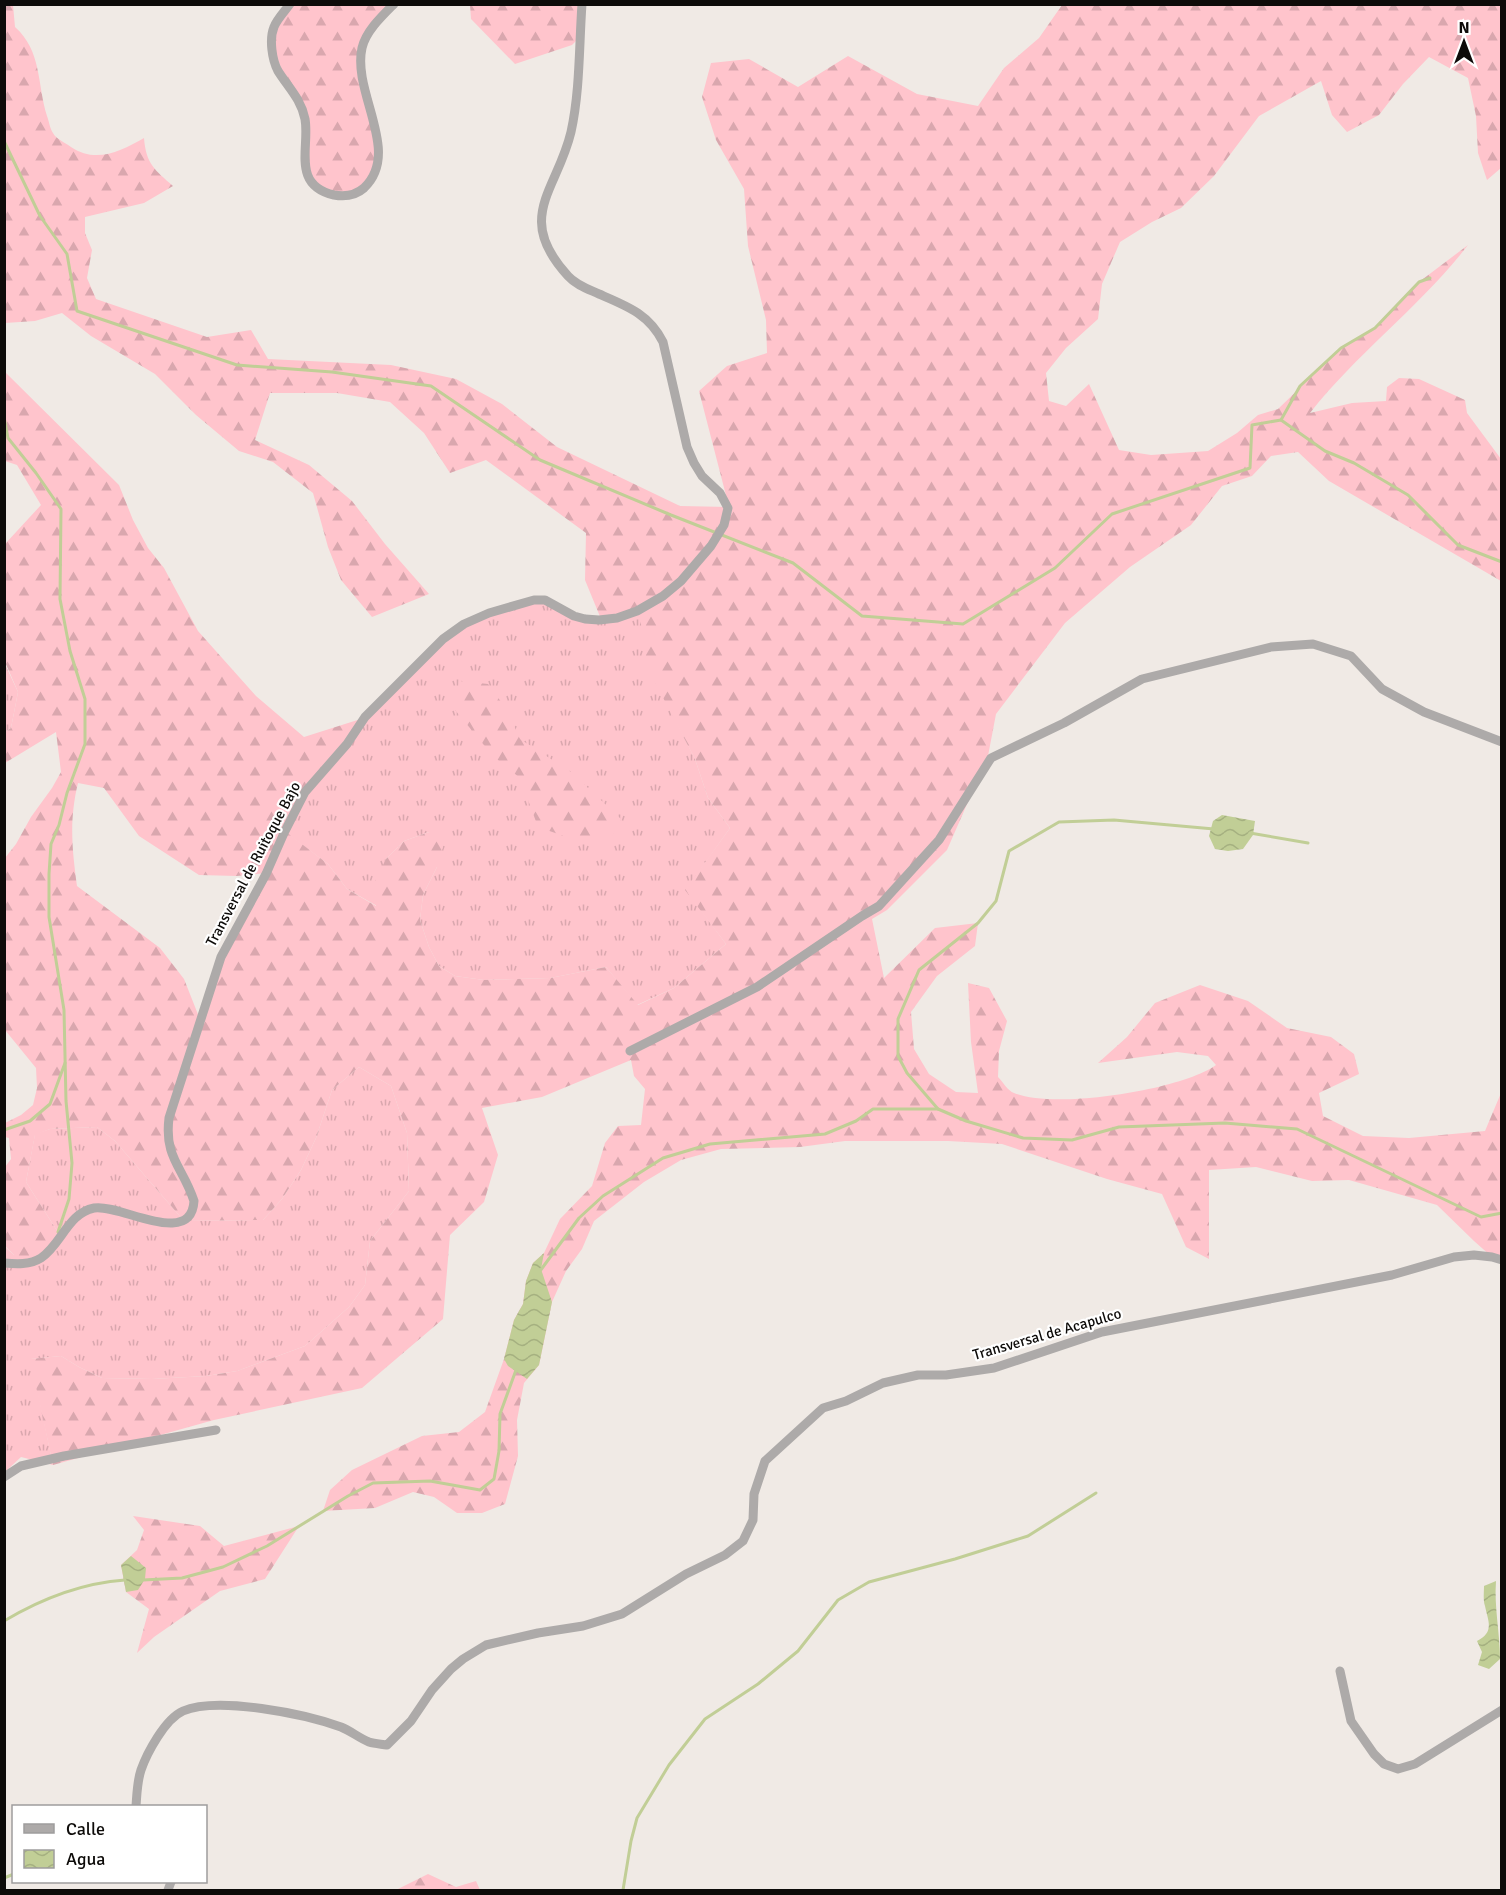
<svg xmlns="http://www.w3.org/2000/svg" width="1506" height="1895" viewBox="0 0 1506 1895" font-family="Signika,sans-serif">
<style>
.grass{fill:url(#grass-tufts)}
.forest{fill:url(#forest-firs);fill-rule:evenodd}
.water{fill:url(#water-waves)}
.lines{fill:none;stroke-linecap:round;stroke-linejoin:round}
.stream{stroke:#c1ce96;stroke-width:3}
.minor{stroke:#adaaa9;stroke-width:9}
.labels{text-anchor:middle;dominant-baseline:central;stroke-width:4.5;stroke-linejoin:round;paint-order:stroke}
.street-label{font-size:15px;fill:#0d0b09;stroke:#fff}
</style>
<defs>
<pattern id="grass-tufts" width="24" height="20" patternUnits="userSpaceOnUse" patternTransform="scale(1.5)"><rect width="24" height="20" fill="#ffc4cc"/><path d="M3 7l-1-3M5 7V3M7 7l1-3M15 17l-1-3M17 17v-4M19 17l1-3" fill="none" stroke="#d9a7ae"/></pattern>
<pattern id="forest-firs" width="22" height="20" patternUnits="userSpaceOnUse" patternTransform="scale(1.5)"><rect width="22" height="20" fill="#ffc4cc"/><path d="M5 1l3.5 6h-7zM16 11l3.5 6h-7z" fill="#d9a7ae"/></pattern>
<pattern id="water-waves" width="16" height="10" patternUnits="userSpaceOnUse" patternTransform="scale(1.5)"><rect width="16" height="10" fill="#c1ce96"/><path d="M0 5q4-4 8 0t8 0" fill="none" stroke="#a5b080"/></pattern>
</defs>
<rect width="100%" height="100%" fill="#f0eae5"/>
<g class="grass">
<path d="M534,600L585,619L639,610L674,717L695,759L708,798L730,828L686,890L726,944L674,988L637,1005L606,967L550,978L484,980L455,976L439,966L429,947L420,920L423,895L437,867L429,832L404,841L386,859L377,906L347,889L328,864L285,832L296,810L367,717L464,624Z"/>
<path d="M4,662L18,692L11,728L5,732Z"/>
<path d="M359,1067L391,1086L407,1133L409,1191L370,1241L365,1285L349,1307L305,1346L237,1371L206,1376L152,1379L102,1378L79,1367L61,1356L31,1359L53,1465L21,1457L5,1472L4,1246L14,1255L61,1237L26,1182L35,1134L50,1129L97,1127L115,1141L184,1221L263,1220L282,1199L301,1170L316,1138L332,1090Z"/>
</g>
<g class="forest">
<path d="M5,5H13L15,27C42,51 37,84 47,116C49,121 50,129 53,133C56,139 66,143 71,147C96,164 121,151 144,138C146,164 155,170 173,186L144,203L85,217V233L92,250L87,278L96,299L207,337L251,330L268,359L391,365L456,379L502,404L557,447L680,506L729,507L699,391L727,366L767,353L766,320L748,246L744,189L716,140L702,97L711,63L749,59L798,87L848,56L917,94L978,106L1004,68L1039,38L1062,5H1501V168L1487,180L1478,153L1476,116L1468,78L1429,57L1403,84L1379,115L1347,132L1332,115L1321,81L1259,116L1214,176L1181,208L1152,222L1120,242L1102,284L1098,319L1066,348L1046,373L1049,401L1066,406L1089,384L1119,450L1151,455L1208,451L1237,433L1258,415L1278,409L1341,348L1375,328L1419,282L1468,245C1421,306 1358,352 1310,413L1352,403L1386,401L1387,387L1399,378L1419,379L1465,400L1467,413L1501,459V581L1329,481L1298,452L1271,456L1252,476L1222,486L1191,525L1130,567L1065,623L996,714L988,756L947,850L887,910L872,919L884,978L935,928L978,923L975,946L937,976L911,1012L914,1049L929,1074L956,1092L978,1093L971,1042L968,983L989,988L1007,1021L999,1051L998,1077C1003,1082 1008,1091 1014,1093C1055,1110 1181,1090 1216,1065L1208,1056L1177,1052L1098,1063L1127,1037L1155,1003L1200,985L1248,1001L1287,1028L1331,1037L1354,1054L1359,1074L1319,1093L1323,1116L1363,1136L1409,1138L1485,1131L1501,1093V1260L1492,1257L1474,1241L1437,1205L1349,1180L1312,1181L1256,1167L1209,1170V1259L1186,1247L1162,1194L1107,1179L1002,1144L948,1141H845L800,1147L721,1149L681,1160L644,1182L594,1221L582,1249L566,1271L552,1302L539,1365L524,1383L517,1420L518,1456L505,1504L482,1513H457L434,1497L413,1492L375,1508L323,1511L330,1490L352,1470L422,1436L459,1432L485,1412L504,1359L514,1320L523,1304L526,1281L533,1263L544,1253L560,1219L592,1186L605,1143L618,1126L641,1125L645,1089L634,1076L631,1060L542,1097L482,1108L498,1155L484,1202L450,1235L443,1319L362,1388L214,1420L53,1465L30,1359L61,1356L79,1367L102,1378L152,1379L206,1376L237,1371L305,1346L349,1307L365,1285L370,1241L409,1191L407,1133L391,1086L359,1067L332,1090L316,1138L301,1170L282,1199L263,1220L184,1221L115,1141L97,1127L50,1129L35,1135L26,1182L61,1237L30,1262L14,1255L5,1246V1167L11,1159L9,1138L5,1137V1123L21,1115L33,1105L37,1088L36,1068L5,1030V858L16,844L31,817L52,788L61,772L56,732L5,763V732L11,728L18,692L5,662V544L41,505L17,465L5,461V372L119,485L133,520L148,548L164,568L198,631L256,696L304,737L367,717L307,791L286,832L328,864L347,889L376,906L375,881L386,859L404,841L429,832L445,840L437,867L423,895L420,920L429,947L439,966L455,976L484,980L550,978L606,967L638,1005L674,988L726,944L685,890L730,828L708,798L695,759L647,667L639,610L601,619L585,580L586,533L486,460L450,473L424,433L390,402L337,393H270L255,440L309,465L352,501L385,544L429,594L372,617L341,580L328,547L313,493L273,462L239,451L196,415L155,374L91,336L62,313L35,321L5,323ZM78,783L104,788L139,836L199,875L237,876L267,873L223,956L201,1022L184,979L160,948L77,886C72,849 69,820 78,783Z"/>
<path d="M291,5H395L364,45L362,62L379,129L371,181L344,196L323,189L310,175L307,132L275,53L276,26Z"/>
<path d="M470,5H584L582,35L572,45L515,64L471,19Z"/>
<path d="M459,681L488,684L507,710L520,739L571,772L621,819L611,838L584,843L538,827L520,778L493,756L455,710Z"/>
<path d="M133,1516L200,1526L224,1546L299,1526L265,1579L220,1591L154,1637L137,1653L149,1609L126,1592L121,1565L137,1550L144,1530Z"/>
<path d="M428,1874L456,1887L476,1881L480,1890H396Z"/>
</g>
<g class="water">
<path d="M1222,815L1255,821L1253,835L1243,849L1228,851L1215,849L1209,836L1213,821Z"/>
<path d="M544,1253L541,1269L552,1302L539,1365L527,1379L508,1366L504,1359L514,1320L523,1304L526,1281L533,1263Z"/>
<path d="M131,1556L146,1568L145,1579L138,1590L126,1592L121,1565Z"/>
<path d="M1496,1581C1494,1607 1500,1633 1500,1659L1489,1669L1478,1665L1482,1652L1477,1641C1495,1632 1488,1621 1485,1606C1483,1600 1484,1592 1484,1586Z"/>
</g>
<g class="lines">
<g class="stream">
<path d="M4,141L40,216L67,254L77,311L237,365L332,372L431,386L540,460L671,515L793,563L862,616L963,624L1055,568L1112,514L1250,468L1252,425L1281,420L1325,451L1354,463L1408,495L1458,545L1502,562"/>
<path d="M4,417L8,438L36,473L61,509L60,599L70,651L85,699V744L67,793L59,825L51,844L49,874V917L64,1010L66,1101L72,1163L69,1199L58,1232"/>
<path d="M1281,420L1300,386L1341,348L1375,328L1419,282L1430,278"/>
<path d="M1250,833L1308,843"/>
<path d="M938,1109L907,1073L898,1056V1019L919,970L978,923L996,901L1009,851L1059,822L1114,820L1214,829"/>
<path d="M4,1130L30,1121L50,1104L65,1063"/>
<path d="M540,1271L579,1218L603,1196L663,1158L710,1144L825,1134L856,1121L873,1109H938L966,1121L1023,1138L1072,1140L1119,1127L1225,1123L1297,1129L1481,1217L1502,1213"/>
<path d="M143,1580L182,1578L223,1567L267,1546L348,1496L373,1483L430,1481L480,1490L494,1479L499,1451L500,1414L516,1370"/>
<path d="M4,1621C41,1599 82,1583 125,1580"/>
<path d="M4,1878L14,1874"/>
<path d="M623,1890L631,1841L637,1818L669,1765L705,1719L758,1684L798,1651L838,1600L869,1582L955,1559L1028,1536L1096,1493"/>
</g>
<g class="minor">
<path d="M290,4C285,11 277,19 274,27C269,39 272,60 278,71C288,87 301,99 305,119C310,147 291,185 334,195C345,197 356,195 364,188C402,152 352,93 362,48C366,31 382,16 394,4"/>
<path d="M630,1051L757,987L862,916L879,906L939,840L991,758L1064,723L1142,679L1271,647L1313,644L1351,656L1382,689L1424,712L1502,742"/>
<path d="M4,1263C16,1264 30,1265 41,1258C61,1245 68,1213 94,1208C119,1203 191,1249 194,1201C183,1167 164,1158 169,1118L221,957L266,874L284,833L305,792L347,744L365,717L443,639L464,624L489,613L534,600H545L574,616L585,619L599,620L617,618L637,611L663,596L681,581L711,546L724,525L728,508L720,493L702,476L694,463L687,447L663,342C649,314 627,306 599,294C588,289 576,285 568,276C514,217 557,191 571,132C580,91 579,47 582,4"/>
<path d="M4,1477L21,1466L64,1456L216,1430"/>
<path d="M1340,1671L1351,1721L1374,1754L1384,1764L1398,1769L1415,1764L1502,1710"/>
<path d="M136,1806C137,1794 137,1782 141,1770C147,1753 165,1719 183,1711C218,1696 305,1714 341,1727C351,1731 359,1738 369,1742C375,1744 382,1744 387,1745L411,1721L432,1690L451,1669L463,1659L486,1645L538,1633L583,1626L622,1614L686,1574L725,1555L743,1541L753,1520L754,1494L765,1461L823,1408L846,1401L883,1383L918,1375H946L994,1368L1102,1332L1392,1275L1454,1257L1474,1255L1492,1257L1502,1260"/>
<path d="M168,1890L171,1882"/>
</g>
</g>
<g class="labels">
<g class="street-label">
<text transform="translate(253 864) rotate(-62)">Transversal de Ruitoque Bajo</text>
<text transform="translate(1047 1334) rotate(-16)">Transversal de Acapulco</text>
</g>
</g>
<rect width="1506" height="1895" fill="none" stroke="#0d0b09" stroke-width="12"/>
<rect x="12" y="1805" width="195" height="78" fill="#ffffff" stroke="#9e9d9d" stroke-width="1.5"/>
<rect x="24" y="1824" width="30" height="9" fill="#adaaa9" stroke="#9e9d9d" stroke-width="1.5"/>
<text x="66" y="1835" font-size="18" fill="#0d0b09">Calle</text>
<rect x="24" y="1850" width="30" height="18" fill="url(#water-waves)" stroke="#9e9d9d" stroke-width="1.5"/>
<text x="66" y="1865" font-size="18" fill="#0d0b09">Agua</text>
<g transform="translate(1464 42)" stroke="#ffffff" stroke-width="4.5" paint-order="stroke">
<path d="M0-4.5L10 22L0 15L-10 22Z" fill="#0d0b09"/>
<text y="-9" font-size="16" font-weight="bold" text-anchor="middle" fill="#0d0b09">N</text>
</g>
</svg>
